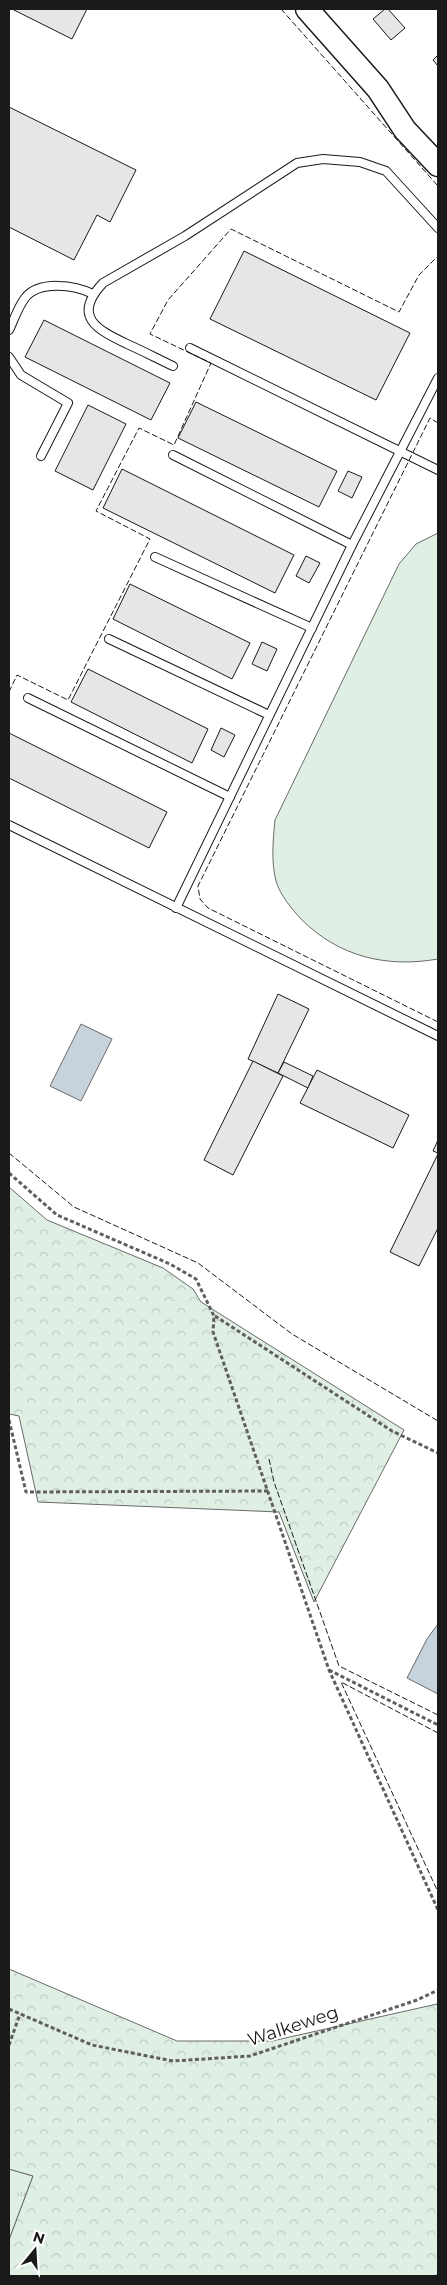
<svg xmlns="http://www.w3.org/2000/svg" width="447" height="2285" viewBox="0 0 447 2285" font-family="Montserrat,sans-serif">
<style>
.grass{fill:url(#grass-tufts);stroke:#6a6a6a}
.forest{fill:url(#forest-crowns);stroke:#6a6a6a}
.garden{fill:#e0efe3;stroke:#6a6a6a}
.water{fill:#c6d2dc;stroke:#6a6a6a}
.building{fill:#e6e6e6;stroke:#1a1a1a}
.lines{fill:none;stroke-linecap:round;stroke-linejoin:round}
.lane-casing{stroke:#1a1a1a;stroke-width:10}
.secondary-casing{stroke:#1a1a1a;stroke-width:25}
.path{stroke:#5f5f5f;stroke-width:3;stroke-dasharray:4 2.5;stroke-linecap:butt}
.lane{stroke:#fff;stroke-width:8}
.secondary{stroke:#fff;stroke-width:22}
.fence{stroke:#1a1a1a;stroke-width:1;stroke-dasharray:6 2.5;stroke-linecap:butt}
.labels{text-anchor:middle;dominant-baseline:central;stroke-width:4;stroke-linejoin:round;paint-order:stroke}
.street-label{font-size:18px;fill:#1a1a1a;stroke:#fff}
</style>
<defs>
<pattern id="grass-tufts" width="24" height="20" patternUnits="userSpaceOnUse" patternTransform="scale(1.25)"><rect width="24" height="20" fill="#e0efe3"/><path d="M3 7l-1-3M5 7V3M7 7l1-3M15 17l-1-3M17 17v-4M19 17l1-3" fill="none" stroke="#c0ccc2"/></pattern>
<pattern id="forest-crowns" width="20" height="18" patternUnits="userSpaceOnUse" patternTransform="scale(1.25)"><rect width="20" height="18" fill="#e0efe3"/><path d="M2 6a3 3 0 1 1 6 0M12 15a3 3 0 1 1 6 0" fill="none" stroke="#c0ccc2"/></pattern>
</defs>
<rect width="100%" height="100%" fill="#fff"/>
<path class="grass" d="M9,2169L33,2176L9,2240Z"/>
<g class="forest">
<path d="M9,1187L47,1220L163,1268L193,1289L201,1302L404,1430L314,1602L279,1512L38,1502L19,1416L9,1414Z"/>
<path d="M9,1969L177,2041H272L437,2004L438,2006V2274L435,2276H9V2240L33,2176L9,2169Z"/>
</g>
<path class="garden" d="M438,533V959C387,968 339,957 301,919C292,909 280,895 276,881C271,862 273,840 275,820L399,564L416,544Z"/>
<g class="water">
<path d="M81,1024L112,1039L81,1101L50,1086Z"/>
<path d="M438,1624V1694L407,1678L427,1639Z"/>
</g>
<g class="building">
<path d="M12,9H87L72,39Z"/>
<path d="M385,9H388L405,28L391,40L373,19Z"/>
<path d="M438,55V66L433,60Z"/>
<path d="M9,107L136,170L110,222L97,215L74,260L9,227Z"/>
<path d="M244,251L410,333L376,400L210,319Z"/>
<path d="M44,320L170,383L151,420L25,357Z"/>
<path d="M196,402L337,471L319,507L178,438Z"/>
<path d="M88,405L126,424L93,490L55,471Z"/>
<path d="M122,469L294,555L275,593L103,508Z"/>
<path d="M348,471L362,477L352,498L338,491Z"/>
<path d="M306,556L320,563L309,583L296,576Z"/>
<path d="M130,584L250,643L232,679L113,619Z"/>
<path d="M262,642L277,649L267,671L252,664Z"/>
<path d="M88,669L208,729L192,763L71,702Z"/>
<path d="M221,728L235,735L224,757L211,750Z"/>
<path d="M9,733L167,812L149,848L9,778Z"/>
<path d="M278,994L309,1009L278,1073L248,1059Z"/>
<path d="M253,1061L283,1076L233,1175L204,1160Z"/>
<path d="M284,1062L313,1076L308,1088L278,1073Z"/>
<path d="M317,1070L409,1115L393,1148L300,1103Z"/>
<path d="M438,1140V1153L433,1151Z"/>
<path d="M438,1154V1228L419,1266L390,1252Z"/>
</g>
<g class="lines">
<defs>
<g id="lane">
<path d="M9,330C14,320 18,307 25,298C39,280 75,285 93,294"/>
<path d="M190,348L438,470"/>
<path d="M9,357L21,375L68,403L41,456"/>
<path d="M173,366C158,359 143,351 127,344C98,330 71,317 103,283L185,236L297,163L323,159L360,162L386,171L438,228"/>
<path d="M173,455L352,545"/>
<path d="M155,557L312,628"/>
<path d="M109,639L269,715"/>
<path d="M28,698L230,797"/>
<path d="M9,825L438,1036"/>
<path d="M176,908L352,545L438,378"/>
</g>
<path id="secondary" d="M307,9L378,89L405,130L438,165"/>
</defs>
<use href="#lane" class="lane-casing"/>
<use href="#secondary" class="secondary-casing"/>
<g class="path">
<path d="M9,1173L57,1215L170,1264L196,1279L214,1316L213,1332L329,1670L438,1910"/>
<path d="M215,1316L392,1431L438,1453"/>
<path d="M9,1420L26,1492L269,1491"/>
<path d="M329,1670L438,1725"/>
<path d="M9,2009L92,2045L173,2061L250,2056L417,2000L438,1990"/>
<path d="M9,2045L20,2014"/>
</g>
<use href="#lane" class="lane"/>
<use href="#secondary" class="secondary"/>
<g class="fence">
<path d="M281,9L438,186"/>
<path d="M438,423L430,418L198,886L200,899L208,908L438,1022"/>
<path d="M9,692L17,675L68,700L150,539L96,511L139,428L174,445L211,363L150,334L168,300L231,229L399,312L419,275L438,256"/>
<path d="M9,1153L74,1207L198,1263L292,1334L438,1421"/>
<path d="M269,1459L274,1482L339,1666L438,1715"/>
<path d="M438,1733L341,1682L438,1892"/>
</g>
</g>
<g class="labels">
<g class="street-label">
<text transform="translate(293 2026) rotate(-18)">Walkeweg</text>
</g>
</g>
<rect width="447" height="2285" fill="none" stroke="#1a1a1a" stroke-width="20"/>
<g transform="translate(35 2250) rotate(18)" stroke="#ffffff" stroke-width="4" paint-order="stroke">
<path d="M0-4L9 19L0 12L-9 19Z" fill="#1a1a1a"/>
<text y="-8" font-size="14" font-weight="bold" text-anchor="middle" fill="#1a1a1a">N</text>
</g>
</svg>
